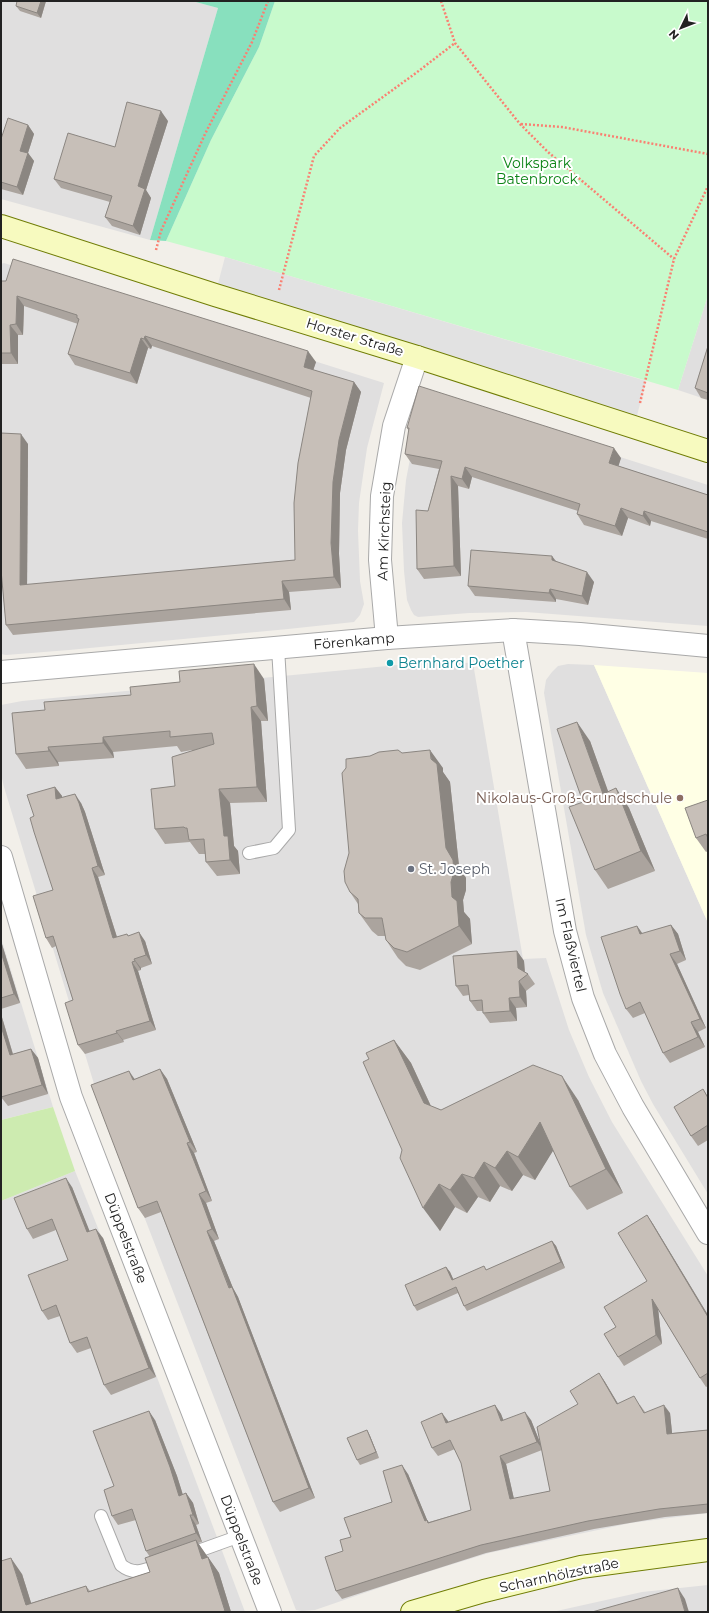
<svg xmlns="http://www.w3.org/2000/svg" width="709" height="1613" viewBox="0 0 709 1613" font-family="Montserrat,sans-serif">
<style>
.residential{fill:#e0dfdf}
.education{fill:#ffffe5}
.grass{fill:#cdebb0}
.park{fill:#c8facc}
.pitch{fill:#88e0be}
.parking{fill:#e2e2e2}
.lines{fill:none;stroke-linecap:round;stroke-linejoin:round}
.service-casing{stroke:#a9a9a9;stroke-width:14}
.minor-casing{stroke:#a9a9a9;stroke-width:24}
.secondary-casing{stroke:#707d05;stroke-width:24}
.path{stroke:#fa8072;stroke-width:2.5;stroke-dasharray:2 2;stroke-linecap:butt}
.service{stroke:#fff;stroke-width:12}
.minor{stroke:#fff;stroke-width:22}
.secondary{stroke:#f7fabf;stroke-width:22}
.wall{fill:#aba49e;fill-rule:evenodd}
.shaded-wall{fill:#8b8681}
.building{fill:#c7bfb8;stroke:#8b8681}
.culture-dot{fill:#0f9aa8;stroke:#fff;stroke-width:1.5}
.education-dot{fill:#8d6e63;stroke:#fff;stroke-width:1.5}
.worship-dot{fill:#6b7280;stroke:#fff;stroke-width:1.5}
.labels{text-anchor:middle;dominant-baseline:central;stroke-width:4;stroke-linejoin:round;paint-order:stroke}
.park-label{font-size:14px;fill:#0c8416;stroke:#fff}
.street-label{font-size:14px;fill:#222;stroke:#fff}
.culture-label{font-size:14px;fill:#0d838f;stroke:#fff;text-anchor:start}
.education-label{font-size:14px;fill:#785e54;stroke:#fff;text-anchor:end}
.worship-label{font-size:14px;fill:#5b616d;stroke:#fff;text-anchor:start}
</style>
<rect width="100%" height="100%" fill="#f2efe9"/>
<g class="residential">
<path d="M1,1H192L218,8L150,240L1,199Z"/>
<path d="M4,263L384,383L367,448L359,503L358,531L360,581L364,604L360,615L354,622L288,629L69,650L6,655L1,654V264Z"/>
<path d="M708,295V400L678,390Z"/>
<path d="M529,428L708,485V626L526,612L469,613L418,617L414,615L411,610L407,600L404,571L402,523L406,480L414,438Z"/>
<path d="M429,662L473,663L523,959L546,958L569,1030L589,1077L612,1122L708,1276V1513L631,1523L489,1553L405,1579L315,1610L302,1611L296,1610L98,1097L4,787L1,774V705L22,701Z"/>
<path d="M568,664L594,665L708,923V1194L653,1104L641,1081L603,993L586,935L544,693L546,680L552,672L558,666Z"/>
<path d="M1,938L53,1107L1,1120Z"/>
<path d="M75,1171L143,1340L245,1612H1V1201Z"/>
<path d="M708,1585V1612H552L642,1592Z"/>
</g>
<path class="education" d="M594,665L708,673V923Z"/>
<path class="grass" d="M53,1107L75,1171L1,1201V1120Z"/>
<path class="park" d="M275,1H708V295L678,390L225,257L166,241L211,140L259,47Z"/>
<path class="pitch" d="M192,1H275L259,47L211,140L166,241L150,240L218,8Z"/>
<path class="parking" d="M225,257L646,381L634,427L215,295Z"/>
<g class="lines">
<defs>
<g id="service">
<path d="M249,853L274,848L289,830L278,648"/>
<path d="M101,1516L121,1565C136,1577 147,1569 164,1563"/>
<path d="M187,1555L240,1536"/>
</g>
<g id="minor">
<path d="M513,630L565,931L583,998L605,1054L633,1107L708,1233"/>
<path d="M387,638L380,560L382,496L394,426L417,357"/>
<path d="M1,672L387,638L513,630L580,634L708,646"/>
<path d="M1,857L71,1097L270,1612"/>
</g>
<g id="secondary">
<path d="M1,226L215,295L417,357L708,451"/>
<path d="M412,1612L484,1591L581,1567L708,1550"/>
</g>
</defs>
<use href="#service" class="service-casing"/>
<use href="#minor" class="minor-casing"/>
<use href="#secondary" class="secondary-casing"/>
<g class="path">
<path d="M441,1L455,43L520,124L548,152L674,259"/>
<path d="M521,124L562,127L708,154"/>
<path d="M156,250L161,231L205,134L252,42L268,1"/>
<path d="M279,290L314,156L340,128L416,73L455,43"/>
<path d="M640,403L674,259L708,186"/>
</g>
<use href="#service" class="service"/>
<use href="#minor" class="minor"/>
<use href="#secondary" class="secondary"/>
</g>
<g class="wall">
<path d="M46,1L41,18L20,11L16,6Z"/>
<path d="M168,121L146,190L151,198L140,235L112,226L105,217L110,202L61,188L54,179L115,147Z"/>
<path d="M28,125L34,134L28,153L34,161L23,195L1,189V139Z"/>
<path d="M1,281L316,362L313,370L354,382L361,392L346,450L340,493L339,554L341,588L289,592L291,610L13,635L6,625L2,580H1V433L28,444L27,585L295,560L311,398L152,346L151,349L148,348L137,384L75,365L68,354L78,324L24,306L23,335H18V364H1Z"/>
<path d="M708,346V400L701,398L695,388Z"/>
<path d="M407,428L621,458L618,466L708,495V539L651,521L650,526L628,518L622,536L584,525L577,514L578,511L472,477L469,489L458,486L461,576L424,579L417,569L428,511L439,469L412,464L405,454L409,431Z"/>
<path d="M556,561L594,582L588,605L556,599V602L475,596L468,586Z"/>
<path d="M264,679L268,721H261L267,802L230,803L234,846L238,851L240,874L217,876L206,862L205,854H199L190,842L165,844L155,829L192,750L181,752L177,746L113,752L114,758L58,762L59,766L26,769L16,754L45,710L131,695Z"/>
<path d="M590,741L608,792L616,788L629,808L655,871L608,889L595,870L583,802Z"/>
<path d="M402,753L443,768V772L450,782L459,866L466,878V890L463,900L464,912L470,919L472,944L420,970L406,966L398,958L386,940L385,936H378L372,931L359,913L358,904L350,892L349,853Z"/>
<path d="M55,787L62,796V798L81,803L85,812L105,875L98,877L117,937L128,936L145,941L152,964L141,968V970L138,971L156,1030L123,1040L124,1042L85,1054L78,1045L73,1000L56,946L52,948L46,938L53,890L34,816Z"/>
<path d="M708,800V851L706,852L696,838Z"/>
<path d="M671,925L678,934L686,960L677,964L706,1028L698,1032L705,1047L670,1063L663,1053L645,1013L633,1018L626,1009L637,926L643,934Z"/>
<path d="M1,941L20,1003L1,1009Z"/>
<path d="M517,951L524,961L525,972L528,974L535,984L526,991L527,1007L516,1008L517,1021L490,1023L483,1013V1011H477L470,1001L469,995L463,996L456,986Z"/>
<path d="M1,1014L13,1054L31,1049L38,1058L48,1094L8,1106L1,1097Z"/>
<path d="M394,1040L411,1063L431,1106L441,1110L578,1100L623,1193L587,1210L570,1187L553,1150L535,1180L523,1175L512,1191L500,1186L490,1202L478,1197L467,1213L455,1207L440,1231L402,1150L369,1059Z"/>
<path d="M160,1069L167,1079L197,1152L194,1153L212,1201L206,1203L219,1239L214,1241L233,1288L238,1297L315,1498L280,1512L273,1502L161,1212L145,1218L138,1208L135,1079Z"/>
<path d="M703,1089L708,1097V1140L698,1146L691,1136Z"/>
<path d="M72,1187L89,1231L103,1238L156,1377L111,1395L104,1385L91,1348L77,1353L70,1343L60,1316L48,1320L42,1311L68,1260L56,1230L33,1239L27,1229Z"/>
<path d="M647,1215L653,1224L708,1315V1386L706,1387L700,1378L658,1309L662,1344L624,1366L618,1357L616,1327L647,1281Z"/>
<path d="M552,1241L556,1246L565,1268L467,1311L464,1306L458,1293L417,1311L414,1306L446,1267L450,1272L453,1279L487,1270Z"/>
<path d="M599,1373L605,1382L618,1404L640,1405L645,1412L670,1413L672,1433L708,1430V1513L665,1517L594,1529L486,1553L342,1599L336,1591L343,1551L351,1537L392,1502L408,1474L427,1520L429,1522L471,1510L461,1463L455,1449L438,1456L432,1448L442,1413L448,1422L495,1405L501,1414L503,1420H531L541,1445L578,1404ZM542,1450L550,1491L514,1499L506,1464Z"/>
<path d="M155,1420L177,1476L183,1495L186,1493L193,1503L199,1524L196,1525L202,1542L198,1543L219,1573L231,1612H1L22,1574L31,1603L86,1586L90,1591L150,1572V1557L146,1551L136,1520L118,1525L112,1516L114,1486Z"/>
<path d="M367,1430L370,1436L379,1458L360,1465L357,1460Z"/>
</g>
<g class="shaded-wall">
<path d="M41,1H46L41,18L37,13Z"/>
<path d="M161,111L168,121L146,190L151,198L140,235L133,226L138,186Z"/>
<path d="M28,125L34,134L26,159L20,151Z"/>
<path d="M28,153L34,161L23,195L17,187Z"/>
<path d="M17,296L24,306L23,335L16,324Z"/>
<path d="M10,325L18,335V364L11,353Z"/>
<path d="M145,336L152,346L151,349L144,339Z"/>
<path d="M141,338L148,348L137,384L130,373Z"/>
<path d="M308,351L316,362L311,377L304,367Z"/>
<path d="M354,382L361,392L346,450L340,493L339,554L341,588L334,577L331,543L333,482L339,440Z"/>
<path d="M21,434L28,444L27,596L20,585Z"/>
<path d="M614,448L621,458L616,474L609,463Z"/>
<path d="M465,467L472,477L469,489L462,479Z"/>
<path d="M451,476L458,486L461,576L454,566Z"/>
<path d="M621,508L628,518L622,536L615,526Z"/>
<path d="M644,511L651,521L650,526L643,516Z"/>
<path d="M552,556L559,565L552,560Z"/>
<path d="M587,572L594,582L588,605L582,596Z"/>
<path d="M282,581L289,592L291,610L284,599Z"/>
<path d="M550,589L556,599V602L549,593Z"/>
<path d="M254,664L264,679L268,721L257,706Z"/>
<path d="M251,707L261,721L267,802L257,787Z"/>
<path d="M577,722L590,741L616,813L603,794Z"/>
<path d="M103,737L113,752L114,758L103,743Z"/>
<path d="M48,747L58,762L59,766L49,751Z"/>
<path d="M430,750L443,768V772L450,782L459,866L466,878V890L463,900L464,912L470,919L472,944L459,926L452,897Z"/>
<path d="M55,787L62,796L63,808L56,799Z"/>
<path d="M616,788L629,808L655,871L641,851Z"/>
<path d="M219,789L230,803L234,846L238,851L240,874L230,860L224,836Z"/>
<path d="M75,794L81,803L85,812L105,875L98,866Z"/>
<path d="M92,868L98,877L120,947L113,938Z"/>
<path d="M671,925L678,934L686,960L680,951Z"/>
<path d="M637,926L644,936L640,934Z"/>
<path d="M139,932L145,941L152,964L146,955Z"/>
<path d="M1,941L20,1003L14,994L1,952Z"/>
<path d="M517,951L524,961L525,976L518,968Z"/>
<path d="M670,954L677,964L706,1028L700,1019Z"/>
<path d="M134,959L141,968V970L135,961Z"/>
<path d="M132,962L138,971L156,1030L150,1021Z"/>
<path d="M519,981L526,991L527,1007L520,997Z"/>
<path d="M509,998L516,1008L517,1021L510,1011Z"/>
<path d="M1,1014L16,1065L10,1055L1,1026Z"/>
<path d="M691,1022L698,1032L705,1047L698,1037Z"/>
<path d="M116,1031L123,1040L124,1042L117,1033Z"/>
<path d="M394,1040L411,1063L440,1126L424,1103Z"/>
<path d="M31,1049L38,1058L48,1094L42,1085Z"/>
<path d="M160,1069L167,1079L197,1152L190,1142Z"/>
<path d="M129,1071L136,1081L133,1080Z"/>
<path d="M562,1076L578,1100L623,1193L606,1169Z"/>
<path d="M540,1122L556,1146L535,1180L518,1157Z"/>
<path d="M187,1143L194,1153L212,1201L206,1191Z"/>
<path d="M507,1151L523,1175L512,1191L495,1168Z"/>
<path d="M484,1162L500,1186L490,1202L474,1178Z"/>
<path d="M462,1174L478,1197L467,1213L450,1190Z"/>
<path d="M66,1178L72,1187L94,1242L87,1232Z"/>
<path d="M439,1184L455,1207L440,1231L423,1208Z"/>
<path d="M199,1194L206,1203L219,1239L212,1229Z"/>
<path d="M647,1215L653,1224L708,1315V1317Z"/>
<path d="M96,1229L103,1238L156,1377L149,1368Z"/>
<path d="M207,1231L214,1241L233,1288L238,1297L315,1498L309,1488Z"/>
<path d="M552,1241L556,1246L565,1268L561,1262Z"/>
<path d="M446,1267L450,1272L456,1285L452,1280Z"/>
<path d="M652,1299L658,1308L662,1344L656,1335Z"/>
<path d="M599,1373L605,1382L623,1412L617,1404Z"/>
<path d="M495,1405L501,1414L507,1429L501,1421Z"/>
<path d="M664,1405L670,1413L673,1442L667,1434Z"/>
<path d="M149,1411L155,1420L177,1476L186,1505L179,1496Z"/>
<path d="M525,1412L531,1420L543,1450L537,1442Z"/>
<path d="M442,1413L448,1421L452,1432L446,1423Z"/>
<path d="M367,1430L370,1436L379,1458L376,1452Z"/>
<path d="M500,1456L506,1464L516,1508L510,1499Z"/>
<path d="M402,1465L408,1474L428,1522L427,1520L433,1529L425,1521Z"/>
<path d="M186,1493L193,1503L199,1524L193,1515Z"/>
<path d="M190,1515L196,1525L202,1542L196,1533Z"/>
<path d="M196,1540L207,1556L210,1564L208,1557L219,1573L231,1612H226L225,1611L202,1559Z"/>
<path d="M11,1558L22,1574L34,1612L26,1605Z"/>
<path d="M678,1588L685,1599L689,1612H685Z"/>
</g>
<g class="building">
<path d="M17,1H41L37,13L16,6Z"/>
<path d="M127,102L161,111L138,186L145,189L133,226L105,217L112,196L54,179L68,133L115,147Z"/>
<path d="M8,118L28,125L20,151L28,153L17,187L1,182V139Z"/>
<path d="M13,259L308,351L304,367L354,382L339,440L333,482L331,543L334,577L282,581L284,599L6,625L1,570V433L21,434L20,585L295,560L294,503L298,463L312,391L145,336L144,339L141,338L130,373L68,354L79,319L77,318V315L17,296L16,324L10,325L11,353H1V281H6Z"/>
<path d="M708,346V393L695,388Z"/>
<path d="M419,386L614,448L609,463L708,495V532L644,511L643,516L621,508L615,526L577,514L580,504L465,467L462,479L451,476L454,566L417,569L416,510L428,511L442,461L405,454L409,428H407Z"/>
<path d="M471,550L552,556V560L587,572L582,596L550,589L549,593L468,586Z"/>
<path d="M254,664L257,706L251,707L257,787L219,789L224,836H228L230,860L206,862L204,839L189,840L187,828H185L184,827L155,829L151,789L175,786L172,757L214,744L212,733L170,737V731L103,737V743L48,747L49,751L16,754L12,713L45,710L44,702L131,695L130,687L180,682L179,671Z"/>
<path d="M577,722L603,794L616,788L641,851L595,870L569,807L583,802L557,729Z"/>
<path d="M398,750L402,753L430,750L431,759L437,764L446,848L453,860L454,872L451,882L452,897L457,901L459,926L407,952L394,948L386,940L382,918H365L359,913L358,899L350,892L345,882L344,871L349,853L342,773L346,768V759L370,756L379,752Z"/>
<path d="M55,787L56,799L75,794L79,803L98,866L92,868L113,938L127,934L128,936L139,932L146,955L134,959L135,961L132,962L150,1021L116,1031L117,1033L78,1045L65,1003L73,1000L53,936L46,938L33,896L53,890L34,832L30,818L34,816L27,795Z"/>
<path d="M708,800V838L706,834L696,838L685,808Z"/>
<path d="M671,925L680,951L670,954L700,1019L691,1022L698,1037L663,1053L640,1002L626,1009L620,994L601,937L637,926L640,934Z"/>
<path d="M517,951L518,968L528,974L519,981L520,997L509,998L510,1011L483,1013L482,1000L470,1001L468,985L456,986L453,956Z"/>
<path d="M1,952L14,994L1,998Z"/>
<path d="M1,1026L10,1055L31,1049L42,1085L1,1097Z"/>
<path d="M394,1040L424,1103L441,1110L533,1065L562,1076L606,1169L570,1187L540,1122L518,1157L507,1151L495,1168L484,1162L474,1178L462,1174L450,1190L439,1184L423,1208L400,1158L402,1150L363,1062L369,1059L366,1053Z"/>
<path d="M160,1069L190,1142L187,1143L206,1191L199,1194L212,1229L207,1231L229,1288L232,1287L309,1488L273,1502L157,1201L138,1208L91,1085L129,1071L133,1080Z"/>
<path d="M703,1089L708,1098V1125L691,1136L674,1107Z"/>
<path d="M66,1178L87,1232L96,1229L149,1368L104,1385L87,1337L70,1343L56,1305L42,1311L28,1275L68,1260L52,1219L27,1229L14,1198Z"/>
<path d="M647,1215L708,1317V1373L700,1378L652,1299L656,1335L618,1357L604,1334L616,1327L604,1307L647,1281L618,1233Z"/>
<path d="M552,1241L561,1262L464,1306L456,1287L414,1306L405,1285L446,1267L452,1280L484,1266L486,1270Z"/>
<path d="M599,1373L617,1404L634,1396L644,1413L664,1405L667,1434L708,1430V1504L659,1509L588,1521L481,1545L336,1591L325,1557L343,1551L340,1540L351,1537L344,1518L392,1502L383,1471L402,1465L425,1521L427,1520L428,1523L471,1510L461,1463L450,1440L432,1448L421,1422L442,1413L446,1423L495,1405L501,1421L525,1412L537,1442L500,1456L510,1499L550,1491L537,1427L578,1404L570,1391Z"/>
<path d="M149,1411L170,1467L179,1496L186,1493L193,1515H190L196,1533L146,1551L132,1509L112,1516L104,1490L114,1486L93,1431Z"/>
<path d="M367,1430L376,1452L357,1460L347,1438Z"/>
<path d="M196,1540L202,1559L208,1557L225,1611L221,1612H1V1561L11,1558L26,1605L86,1586L88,1592L150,1572L145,1558Z"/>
<path d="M678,1588L685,1612H592Z"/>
</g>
<circle class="culture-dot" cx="390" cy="663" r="4"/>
<circle class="education-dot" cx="680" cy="798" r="4"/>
<circle class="worship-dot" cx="411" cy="869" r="4"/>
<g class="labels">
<g class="park-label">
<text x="537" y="163">Volkspark<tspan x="537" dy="16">Batenbrock</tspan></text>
</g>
<g class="street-label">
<text transform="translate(355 337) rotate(17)">Horster Straße</text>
<text transform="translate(384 531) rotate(-88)">Am Kirchsteig</text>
<text transform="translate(354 641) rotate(-5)">Förenkamp</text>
<text transform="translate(571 945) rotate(77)">Im Flaßviertel</text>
<text transform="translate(126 1238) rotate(69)">Düppelstraße</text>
<text transform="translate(242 1540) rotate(69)">Düppelstraße</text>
<text transform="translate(559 1575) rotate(-12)">Scharnhölzstraße</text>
</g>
<g class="culture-label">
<text x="398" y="663">Bernhard Poether</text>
</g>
<g class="education-label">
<text x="672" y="798">Nikolaus-Groß-Grundschule</text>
</g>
<g class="worship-label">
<text x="419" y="869">St. Joseph</text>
</g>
</g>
<rect width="709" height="1613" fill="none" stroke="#222222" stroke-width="4"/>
<g transform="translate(681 28) rotate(227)" stroke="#ffffff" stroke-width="3" paint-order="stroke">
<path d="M0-3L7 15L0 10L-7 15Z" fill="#222222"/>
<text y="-6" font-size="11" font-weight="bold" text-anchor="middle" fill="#222222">N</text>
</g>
</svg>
